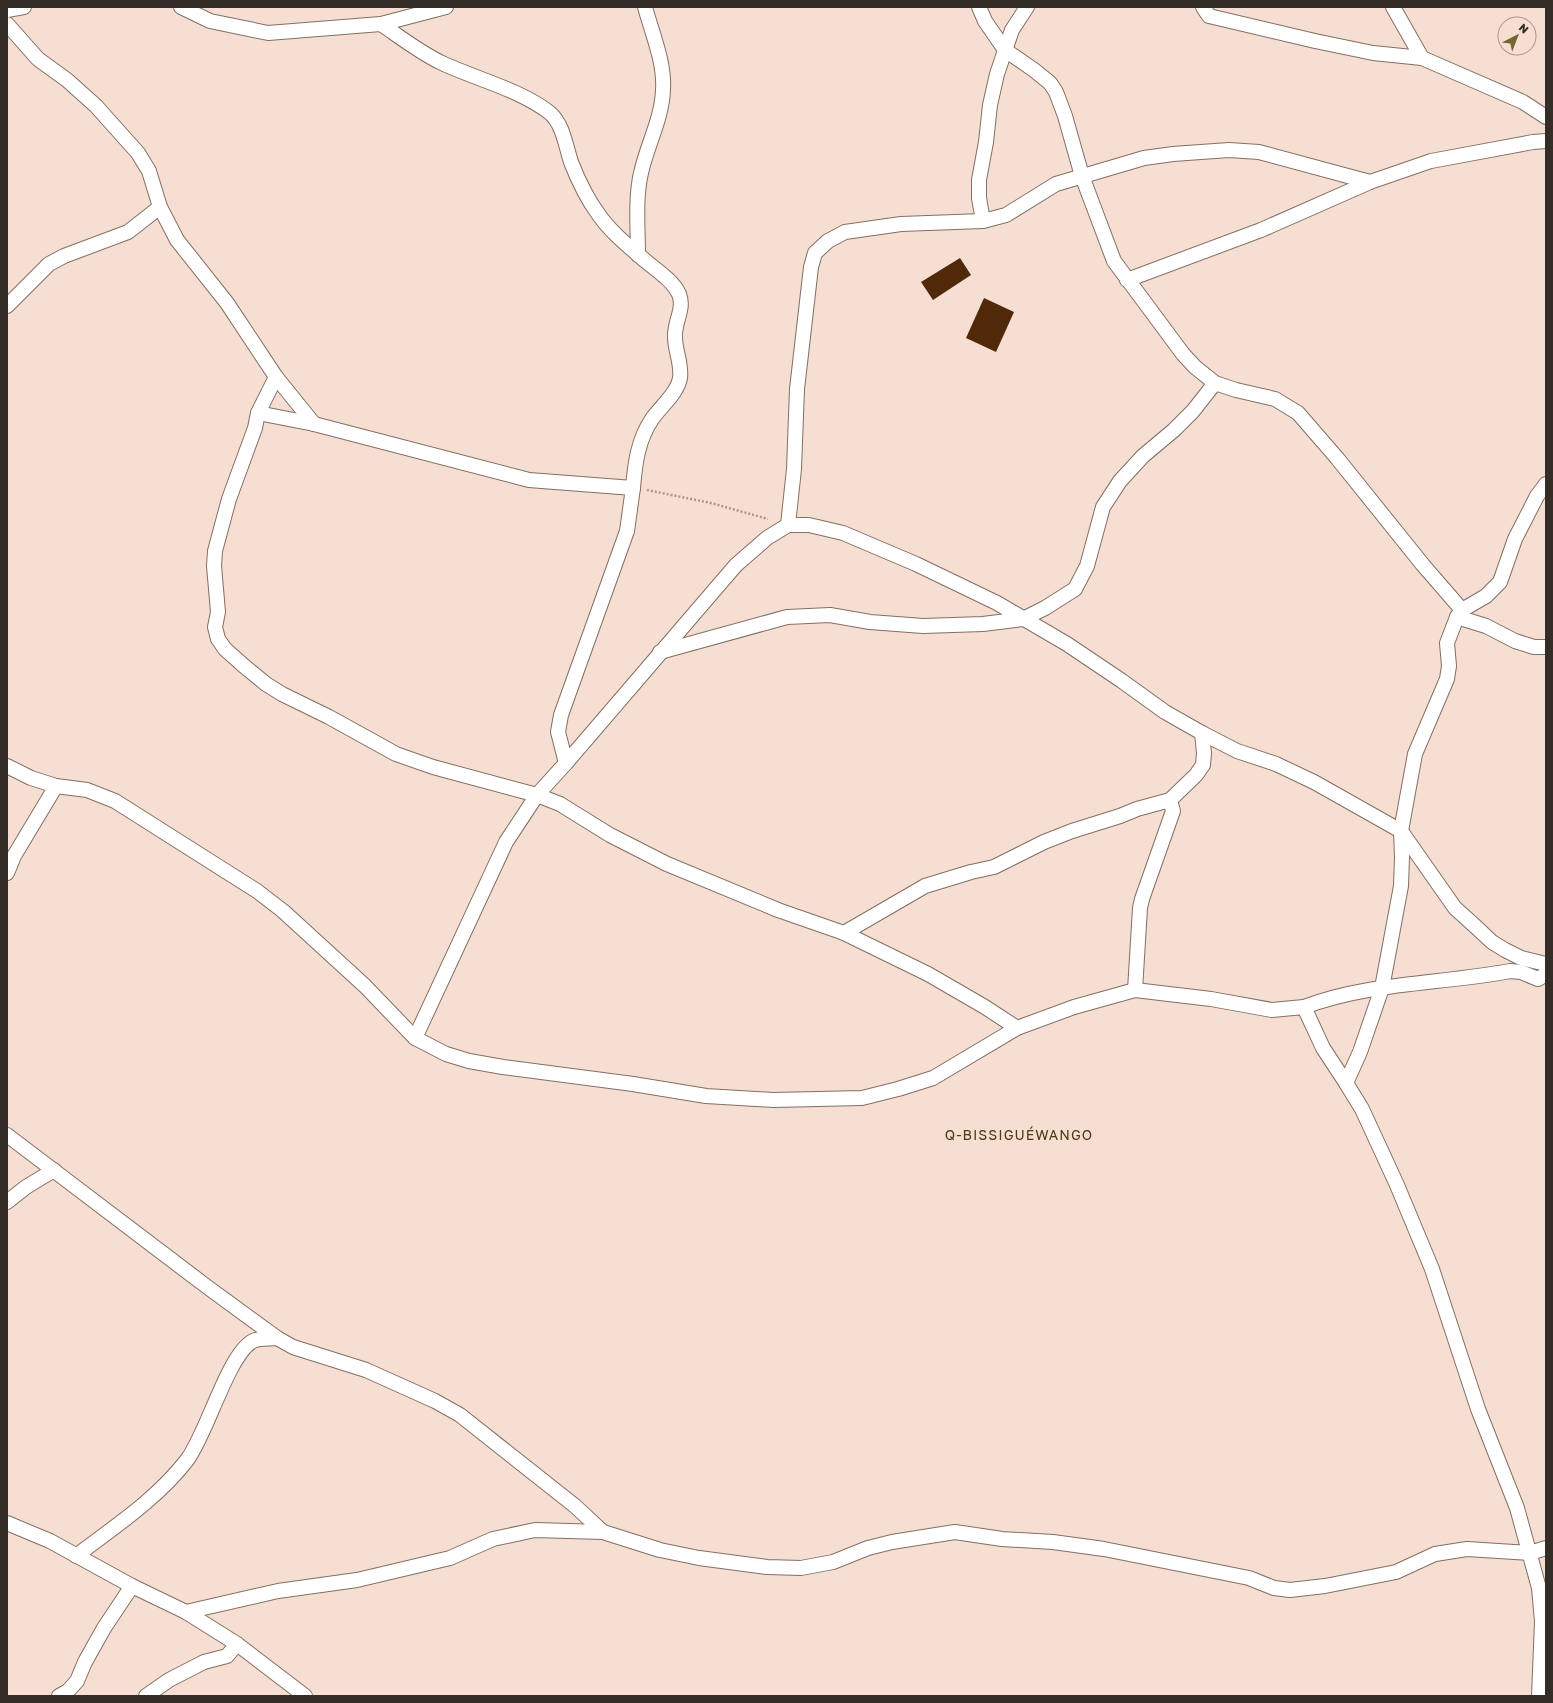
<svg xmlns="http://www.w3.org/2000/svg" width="1553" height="1703" viewBox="0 0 1553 1703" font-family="'Golos Text',sans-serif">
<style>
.building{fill:#502909}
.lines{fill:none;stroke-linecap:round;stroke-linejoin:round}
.minor-casing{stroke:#836f63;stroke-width:16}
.path{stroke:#a9988e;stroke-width:2.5;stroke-dasharray:2 2;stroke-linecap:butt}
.minor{stroke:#fff;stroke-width:14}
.labels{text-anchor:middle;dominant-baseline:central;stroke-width:4;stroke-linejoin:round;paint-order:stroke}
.quarter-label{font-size:14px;letter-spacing:1px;fill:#473d14;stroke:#f6dfd2}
</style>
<rect width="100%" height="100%" fill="#f6dfd2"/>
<g class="building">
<path d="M960,258L971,275L933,300L921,282Z"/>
<path d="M984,298L1014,312L996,352L966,338Z"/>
</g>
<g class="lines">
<defs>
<g id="minor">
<path d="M181,7L210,21L268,33L381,24L446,7"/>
<path d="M979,7L985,21L1005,50L1034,70L1050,83L1056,92L1065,116L1082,176L1114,261L1183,354L1195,367L1215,383L1236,390L1275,399L1298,413L1337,458L1423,565L1462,610"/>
<path d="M1203,7L1209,16L1315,41L1373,53L1422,58L1523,102L1546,117"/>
<path d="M1393,7L1422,58"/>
<path d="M7,10L24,7"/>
<path d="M7,24L38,59L67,80L96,106L138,153L149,171L160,207L177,240L227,303L276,377L314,424"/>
<path d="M381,24C400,37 422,54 442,63C476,79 521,90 550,113C563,124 566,147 571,162C578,180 587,199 599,215C610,231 626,244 641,257C653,268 672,279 679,294C685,309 674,322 675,337C675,351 682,364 680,378C677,394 661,406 652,419C638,440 635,463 633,488"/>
<path d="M983,221L979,198V180L986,142L990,105L997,74L1012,30L1027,7"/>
<path d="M638,255C638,228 635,199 641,173C647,145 662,119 663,90C665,63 652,33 645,7"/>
<path d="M1127,280L1261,230L1370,182L1431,161L1533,142L1546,141"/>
<path d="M7,306L49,264L64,256L128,232L160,207"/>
<path d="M276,377L258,413L255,428L229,499L215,551L214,566L218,612L215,627L218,639L225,649L244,666L266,684L282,694L329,717L396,754L433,767L537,795L560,804L610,835L667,864L778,910L844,933L928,974L985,1007L1017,1028"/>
<path d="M258,413L314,424L529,480L633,488L627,531L561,715L558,732L566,763"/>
<path d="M788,525L794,469L797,389L811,267L815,253L828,241L845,232L901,224L983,221L1006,215L1056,184L1144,158L1173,154L1229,150L1259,152L1370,182"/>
<path d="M1457,617L1486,626L1515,641L1534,647H1546"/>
<path d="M660,652L787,617L830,615L870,622L923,626L983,624L1023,619L1045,608L1075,589L1087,566L1103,507L1120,481L1143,456L1174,430L1193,411L1215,383"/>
<path d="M7,766L31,778L56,786L87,790L115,801L257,891L283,911L365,986L415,1038L446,1054L469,1061L503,1067L633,1084L706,1096L773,1100L862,1098L898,1089L933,1078L1017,1028L1074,1007L1135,990L1211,999L1272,1010L1304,1007L1323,1048L1346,1083"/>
<path d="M7,873L14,856L56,786"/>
<path d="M844,933L925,886L971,872L994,867L1044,842L1072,831L1120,816L1137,809L1170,800L1196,775L1203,765L1204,753L1202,733"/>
<path d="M1135,990L1140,908L1142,899L1173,811L1170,800"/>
<path d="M1304,1007C1370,982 1442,984 1510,971L1521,972L1538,979L1546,974"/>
<path d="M415,1038L506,842L537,795L566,763L736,565L767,538L788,525H809L843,533L916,564L997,603L1067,644L1122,681L1165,712L1202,733L1237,751L1276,764L1314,782L1401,831L1455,908L1476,927L1492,942L1505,950L1521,958L1546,964"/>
<path d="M7,1135L206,1286L277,1338L293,1347L366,1370L435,1401L460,1415L575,1506L603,1532"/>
<path d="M7,1202L26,1187L54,1170"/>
<path d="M7,1523L50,1541L132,1586L186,1612L237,1644L305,1696"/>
<path d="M76,1556C114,1527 157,1499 187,1460C207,1434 228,1354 253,1341C259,1338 270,1339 277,1338"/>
<path d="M186,1612L278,1591L357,1580L450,1558L493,1539L535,1530L603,1532L660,1550L699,1558L767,1567L801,1568L833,1562L868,1548L892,1542L955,1532L1002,1539L1053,1542L1104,1549L1249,1578L1274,1588L1290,1590L1325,1586L1396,1572L1435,1554L1467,1549L1530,1553L1546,1548"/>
<path d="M59,1696L68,1691L77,1681L85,1662L104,1628L132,1586"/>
<path d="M146,1696L169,1680L204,1662L227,1656L237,1644"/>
<path d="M1539,1696L1542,1621L1539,1588L1517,1508L1478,1409L1432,1269L1397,1185L1362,1109L1346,1083L1360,1052L1382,988L1401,886L1402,857L1401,831L1415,754L1447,679L1449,666L1447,643L1457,617L1462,610L1486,596L1500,582L1515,539L1537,496L1546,484"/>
</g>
</defs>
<use href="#minor" class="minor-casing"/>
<path class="path" d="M647,490L711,503L768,519"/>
<use href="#minor" class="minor"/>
</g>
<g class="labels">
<g class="quarter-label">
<text x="1019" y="1134">Q-BISSIGUÉWANGO</text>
</g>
</g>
<rect width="1553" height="1703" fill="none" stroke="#342c27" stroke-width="16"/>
<g transform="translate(1517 36) rotate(42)"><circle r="19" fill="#f6dfd2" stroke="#a8978e"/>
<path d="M0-3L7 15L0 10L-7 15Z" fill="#736633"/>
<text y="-6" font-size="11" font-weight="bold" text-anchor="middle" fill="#342c27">N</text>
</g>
</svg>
